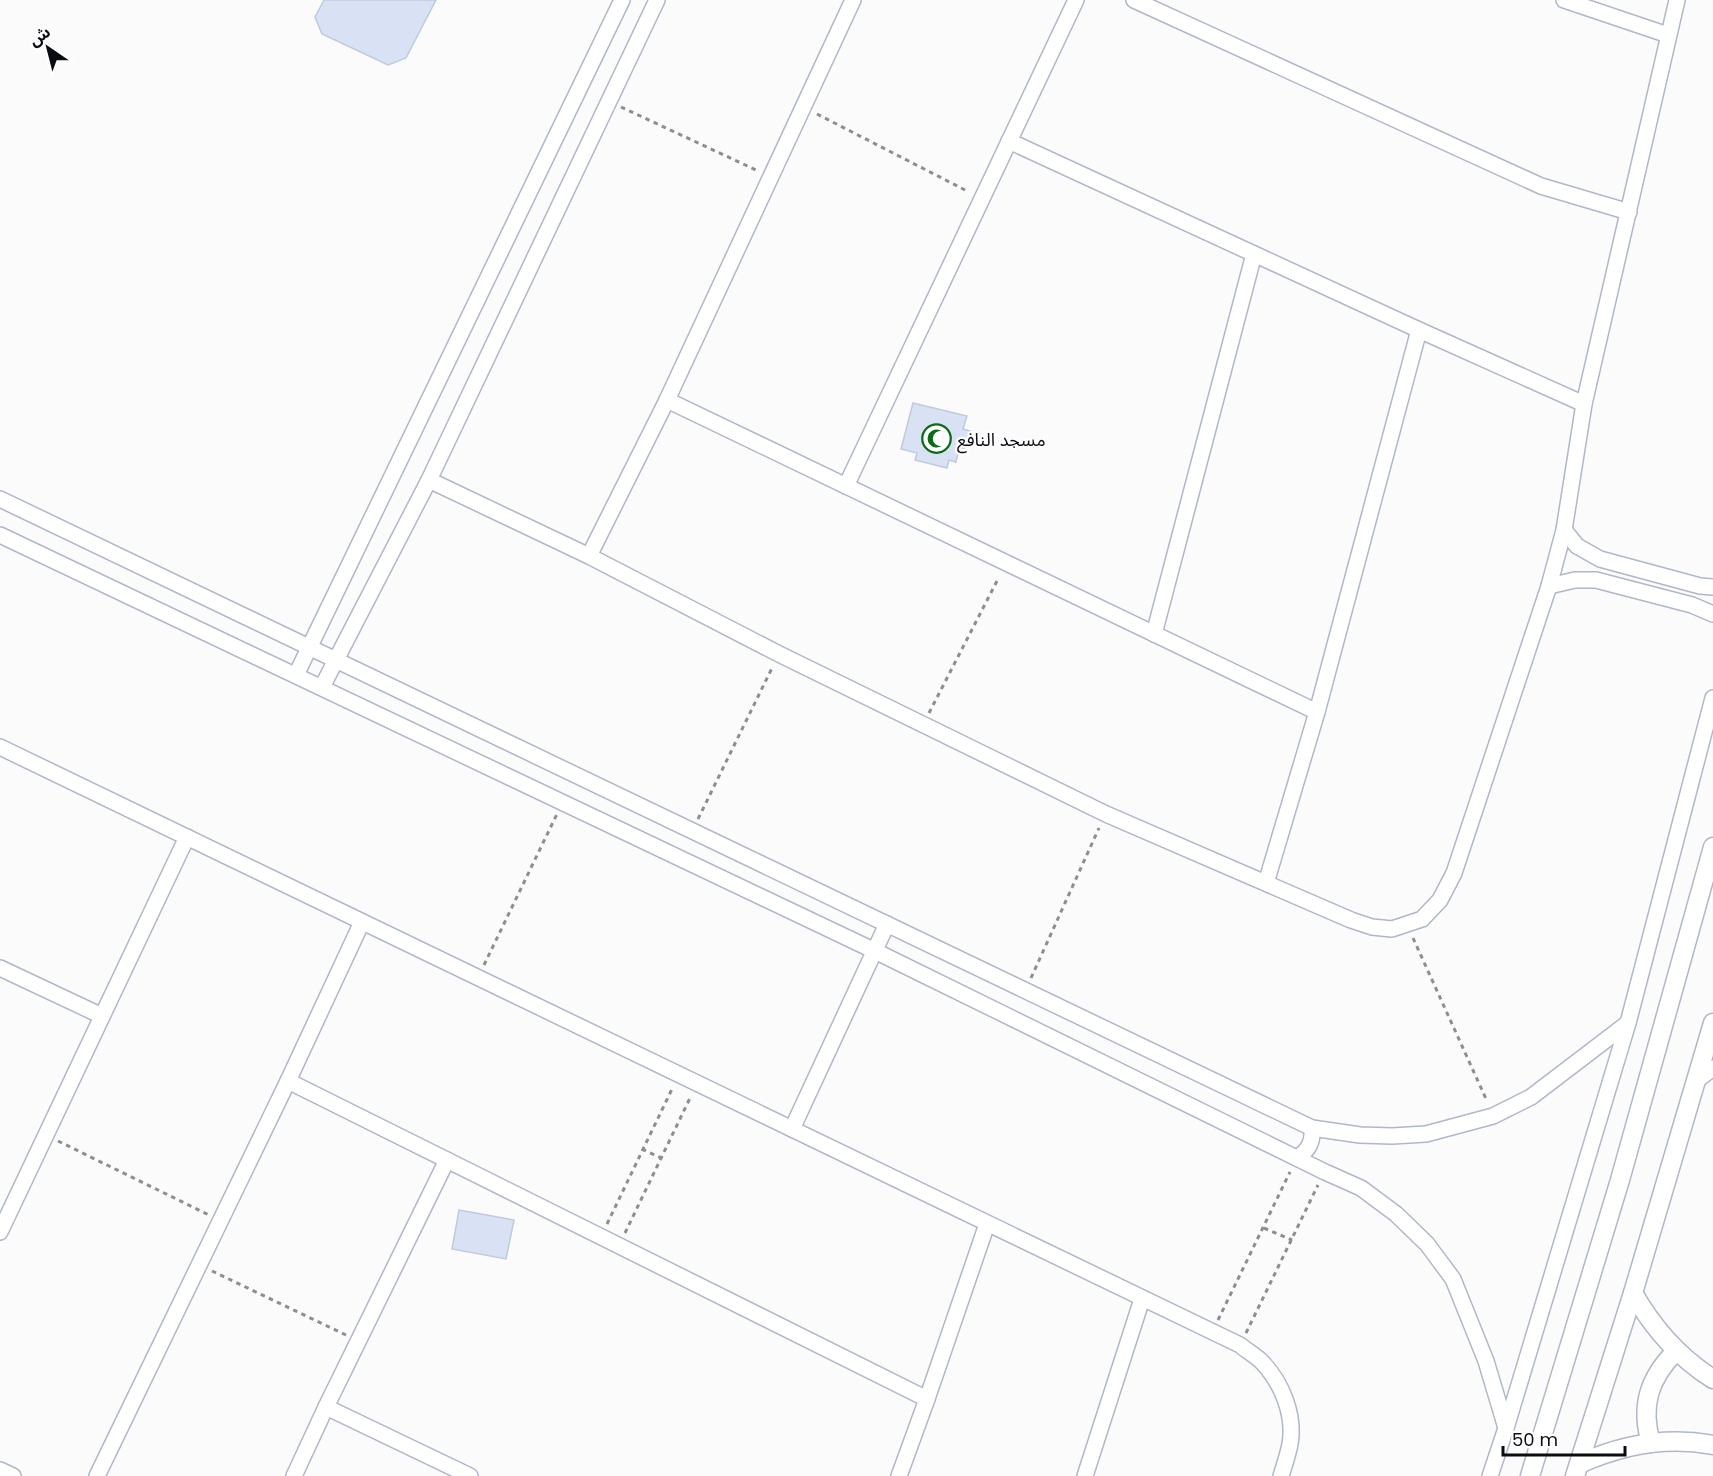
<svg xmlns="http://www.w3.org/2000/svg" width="1713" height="1476" viewBox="0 0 1713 1476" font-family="Poppins,'Noto Sans Arabic',sans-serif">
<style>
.building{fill:#d9e2f5;stroke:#c1cadc;stroke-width:1.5}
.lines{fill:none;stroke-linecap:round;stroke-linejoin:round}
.minor-casing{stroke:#afb7c9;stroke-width:18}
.tertiary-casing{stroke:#afb7c9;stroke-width:21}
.path{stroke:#8d8e91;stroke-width:3;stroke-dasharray:4.5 4.5;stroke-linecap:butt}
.minor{stroke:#fff;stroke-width:15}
.tertiary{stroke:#fff;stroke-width:18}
.labels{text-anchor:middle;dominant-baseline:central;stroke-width:4.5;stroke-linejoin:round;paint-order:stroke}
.poi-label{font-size:18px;fill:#0a0c12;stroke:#fff;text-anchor:start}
</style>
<rect width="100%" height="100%" fill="#fbfbfb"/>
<g class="building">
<path d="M324,0H436L406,58L388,65L322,34L315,17Z"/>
<path d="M913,403L967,416L963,429L970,431L966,448H959L956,462L949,460L947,468L915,460L917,453L901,449Z"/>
<path d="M459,1210L514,1220L506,1259L452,1249Z"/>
</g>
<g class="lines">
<defs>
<g id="minor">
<path d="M1134,0L1541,186L1629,212"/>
<path d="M1564,0L1668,35"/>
<path d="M1009,141L1419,330L1584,404"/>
<path d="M667,400L1317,712"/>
<path d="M429,480L589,556L779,654L1106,814L1351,920L1372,927L1392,929L1422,919L1440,900L1454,873L1549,586L1564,530L1584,404L1677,0"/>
<path d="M846,486L1076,0"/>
<path d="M0,499C436,712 875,918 1312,1128L1360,1135L1392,1136L1426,1134L1493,1116L1531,1097L1628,1023"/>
<path d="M1564,530L1577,546L1600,559L1700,586L1713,587"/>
<path d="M0,535L875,951L1325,1172L1361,1188L1396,1214L1427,1244L1453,1279L1486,1361L1506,1428"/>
<path d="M589,556L667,400L853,0"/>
<path d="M1549,586L1575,580H1596L1692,605L1713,614"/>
<path d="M1154,634L1254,254"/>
<path d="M296,675L622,0"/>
<path d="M322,687L429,480L657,0"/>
<path d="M0,747L1240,1345C1247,1351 1256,1356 1262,1362C1282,1383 1295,1415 1290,1444C1288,1455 1284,1466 1281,1476"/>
<path d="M1266,883L1317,712L1419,330"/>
<path d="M0,968L102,1016"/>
<path d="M288,1081L927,1399"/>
<path d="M1696,1081L1713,1068"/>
<path d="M792,1129L887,924"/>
<path d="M1297,1158C1309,1150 1313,1142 1312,1128"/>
<path d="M0,1232L187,837"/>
<path d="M326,1407L470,1476"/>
<path d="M0,1470L13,1476"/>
<path d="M97,1476L288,1081L362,922"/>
<path d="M294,1476L326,1407L447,1160"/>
<path d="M899,1476L927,1399L987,1224"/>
<path d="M1085,1476L1142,1299"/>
<path d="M1490,1476L1506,1428L1628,1023L1713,698"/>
</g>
<g id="tertiary">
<path d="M1633,1293C1653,1328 1678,1357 1713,1379"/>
<path d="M1651,1443C1640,1406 1649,1378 1676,1351"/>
<path d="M1579,1464C1621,1445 1667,1436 1713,1445"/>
<path d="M1530,1476L1620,1180L1713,847"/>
<path d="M1575,1476L1633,1293L1713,1023"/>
</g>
</defs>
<use href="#minor" class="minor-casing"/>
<use href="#tertiary" class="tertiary-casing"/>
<g class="path">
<path d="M621,107L756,170"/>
<path d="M817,114L969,192"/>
<path d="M929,713L999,577"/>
<path d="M698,819L773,666"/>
<path d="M1413,938L1487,1101"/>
<path d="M484,965L557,814"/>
<path d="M1031,978L1099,828"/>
<path d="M58,1141L209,1215"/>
<path d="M642,1149L661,1158"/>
<path d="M607,1224L673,1087"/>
<path d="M1264,1228L1292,1240"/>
<path d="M625,1233L691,1096"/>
<path d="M212,1271L346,1335"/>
<path d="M1218,1320L1290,1172"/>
<path d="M1246,1333L1318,1185"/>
</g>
<use href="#minor" class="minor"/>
<use href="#tertiary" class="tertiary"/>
</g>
<defs>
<symbol id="mosque-ring" viewBox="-11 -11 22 22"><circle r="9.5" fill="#fff" stroke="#0a6a15" stroke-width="1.5"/><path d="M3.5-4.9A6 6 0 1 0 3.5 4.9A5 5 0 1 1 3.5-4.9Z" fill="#0a6a15"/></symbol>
</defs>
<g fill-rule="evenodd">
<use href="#mosque-ring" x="920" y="422" width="33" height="33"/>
</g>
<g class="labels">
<g class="poi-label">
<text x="957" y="439">مسجد النافع</text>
</g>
</g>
<g transform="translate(48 48) rotate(325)" stroke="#ffffff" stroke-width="4.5" paint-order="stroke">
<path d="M0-4.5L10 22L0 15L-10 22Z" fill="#0a0c12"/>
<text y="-9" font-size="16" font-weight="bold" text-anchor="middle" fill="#0a0c12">ش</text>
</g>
<path d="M1503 1446v9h122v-9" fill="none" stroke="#0a0c12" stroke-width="3"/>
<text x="1512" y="1446" font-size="18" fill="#0a0c12" stroke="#ffffff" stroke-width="4.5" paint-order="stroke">50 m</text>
</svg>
